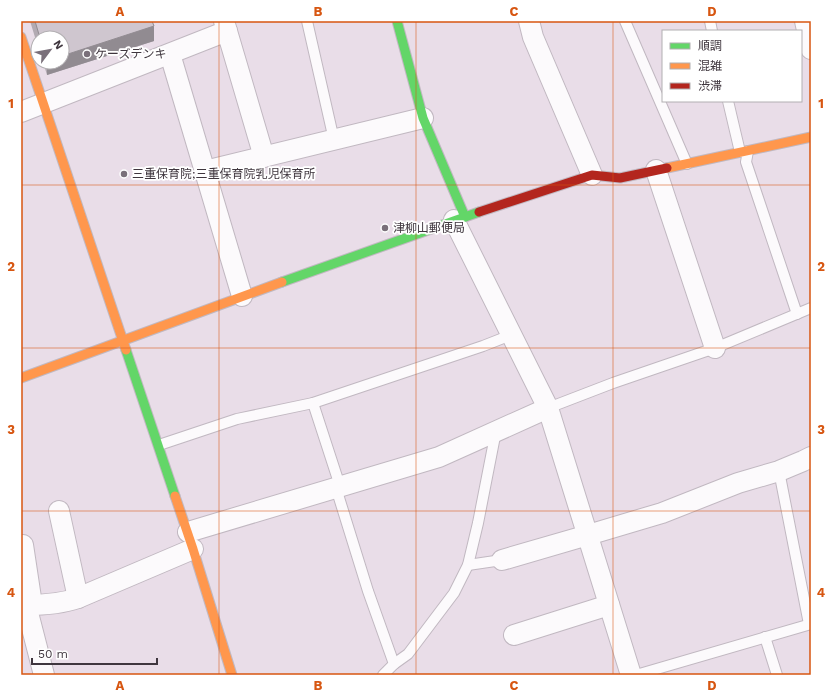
<svg xmlns="http://www.w3.org/2000/svg" width="832" height="696" viewBox="0 0 832 696" font-family="'Work Sans','Noto Sans JP',sans-serif">
<style>
.lines{fill:none;stroke-linecap:round;stroke-linejoin:round}
.lane-casing{stroke:#c1b8c1;stroke-width:12}
.street-casing{stroke:#c1b8c1;stroke-width:22}
.fast-casing{stroke:#c1b8c1;stroke-width:11}
.slow-casing{stroke:#c1b8c1;stroke-width:11}
.jam-casing{stroke:#c1b8c1;stroke-width:11}
.lane{stroke:#fcfafc;stroke-width:10}
.street{stroke:#fcfafc;stroke-width:20}
.fast{stroke:#63d668;stroke-width:9}
.slow{stroke:#ff974d;stroke-width:9}
.jam{stroke:#b3261e;stroke-width:9}
.wall{fill:#b2aab2}
.shaded-wall{fill:#918b91}
.building{fill:#cfc6cf;stroke:#918b91}
.grid{fill:none;stroke:#d75611;stroke-width:1;stroke-opacity:0.55}
.poi-dot{fill:#7a707a;stroke:#fff;stroke-width:1.5}
.labels{text-anchor:middle;dominant-baseline:central;stroke-width:3.5;stroke-linejoin:round;paint-order:stroke}
.poi-label{font-size:12px;fill:#3f363e;stroke:#fff;text-anchor:start}
.neatline{fill:none;stroke:#d75611;stroke-width:1.5}
.grid-label{font-size:13px;text-anchor:middle;font-weight:bold;fill:#d75611}
</style>
<rect width="100%" height="100%" fill="#e9dde8"/>
<g class="lines">
<defs>
<g id="lane">
<path d="M307,21L334,140"/>
<path d="M625,21L687,164"/>
<path d="M710,21L712,31"/>
<path d="M728,101L740,152"/>
<path d="M748,151L746,162L797,314"/>
<path d="M313,403L340,486"/>
<path d="M548,408L613,383L715,348L811,308"/>
<path d="M159,445L237,419L313,403L483,346L511,335"/>
<path d="M779,471L809,624"/>
<path d="M336,488L368,591L394,664"/>
<path d="M468,565L502,560"/>
<path d="M765,637L777,675"/>
<path d="M383,675L394,664L408,654L454,593L468,565L478,523L496,431"/>
<path d="M636,675L811,624"/>
</g>
<g id="street">
<path d="M224,21L264,157"/>
<path d="M529,21L533,37L592,175"/>
<path d="M805,21L811,49"/>
<path d="M170,54L242,296"/>
<path d="M21,112L227,31"/>
<path d="M656,170L715,348"/>
<path d="M205,171L423,118"/>
<path d="M454,220L548,408L631,675"/>
<path d="M59,511L78,598"/>
<path d="M188,532L439,457L548,408"/>
<path d="M23,545L31,598V605"/>
<path d="M502,560L588,535L662,513L738,483L779,471L803,461L811,457"/>
<path d="M514,635L609,605"/>
<path d="M44,675L26,605C44,605 61,604 78,598L193,549"/>
</g>
<g id="fast">
<path d="M397,21L423,118L465,217"/>
<path d="M282,282L479,212"/>
<path d="M126,350L175,496"/>
</g>
<g id="slow">
<path d="M21,37L126,350"/>
<path d="M667,168L811,137"/>
<path d="M21,378L282,282"/>
<path d="M175,496L193,549L232,675"/>
</g>
<path id="jam" d="M479,212L592,175L620,178L667,168"/>
</defs>
<use href="#lane" class="lane-casing"/>
<use href="#street" class="street-casing"/>
<use href="#fast" class="fast-casing"/>
<use href="#slow" class="slow-casing"/>
<use href="#jam" class="jam-casing"/>
<use href="#lane" class="lane"/>
<use href="#street" class="street"/>
<use href="#fast" class="fast"/>
<use href="#slow" class="slow"/>
<use href="#jam" class="jam"/>
</g>
<path class="wall" d="M30,21H152L154,41L47,75L43,62H62V38H38V47Z"/>
<path class="shaded-wall" d="M154,26V41L47,75V62H62V56Z"/>
<path class="building" d="M35,21H152L154,26L62,56V38H40Z"/>
<path class="grid" d="M219,21V675M416,21V675M613,21V675M21,185H811M21,348H811M21,511H811"/>
<g class="poi-dot">
<circle cx="87" cy="54" r="4"/>
<circle cx="124" cy="174" r="4"/>
<circle cx="385" cy="228" r="4"/>
</g>
<g class="labels">
<g class="poi-label">
<text x="95" y="54">ケーズデンキ</text>
<text x="132" y="174">三重保育院;三重保育院乳児保育所</text>
<text x="393" y="228">津柳山郵便局</text>
</g>
</g>
<rect width="832" height="696" fill="none" stroke="#ffffff" stroke-width="44"/>
<rect x="662" y="30" width="140" height="72" fill="#ffffff" stroke="#b2afb2"/>
<rect x="670" y="43" width="20" height="6" fill="#63d668" stroke="#b2afb2"/>
<text x="698" y="50" font-size="12" fill="#3f363e">順調</text>
<rect x="670" y="63" width="20" height="6" fill="#ff974d" stroke="#b2afb2"/>
<text x="698" y="70" font-size="12" fill="#3f363e">混雑</text>
<rect x="670" y="83" width="20" height="6" fill="#b3261e" stroke="#b2afb2"/>
<text x="698" y="90" font-size="12" fill="#3f363e">渋滞</text>
<g transform="translate(50 50) rotate(58)"><circle r="19" fill="#ffffff" stroke="#b2afb2"/>
<path d="M0-3L7 15L0 10L-7 15Z" fill="#7a707a"/>
<text y="-6" font-size="11" font-weight="bold" text-anchor="middle" fill="#3f363e">N</text>
</g>
<path d="M32 658v6h125v-6" fill="none" stroke="#3f363e" stroke-width="2"/>
<text x="38" y="658" font-size="12" fill="#3f363e" stroke="#ffffff" stroke-width="3" paint-order="stroke">50 m</text>
<rect x="22" y="22" width="788" height="652" class="neatline"/>
<g class="grid-label">
<text x="120" y="16">A</text>
<text x="318" y="16">B</text>
<text x="514" y="16">C</text>
<text x="712" y="16">D</text>
<text x="11" y="108">1</text>
<text x="821" y="108">1</text>
<text x="11" y="271">2</text>
<text x="821" y="271">2</text>
<text x="11" y="434">3</text>
<text x="821" y="434">3</text>
<text x="11" y="597">4</text>
<text x="821" y="597">4</text>
<text x="120" y="690">A</text>
<text x="318" y="690">B</text>
<text x="514" y="690">C</text>
<text x="712" y="690">D</text>
</g>
</svg>
